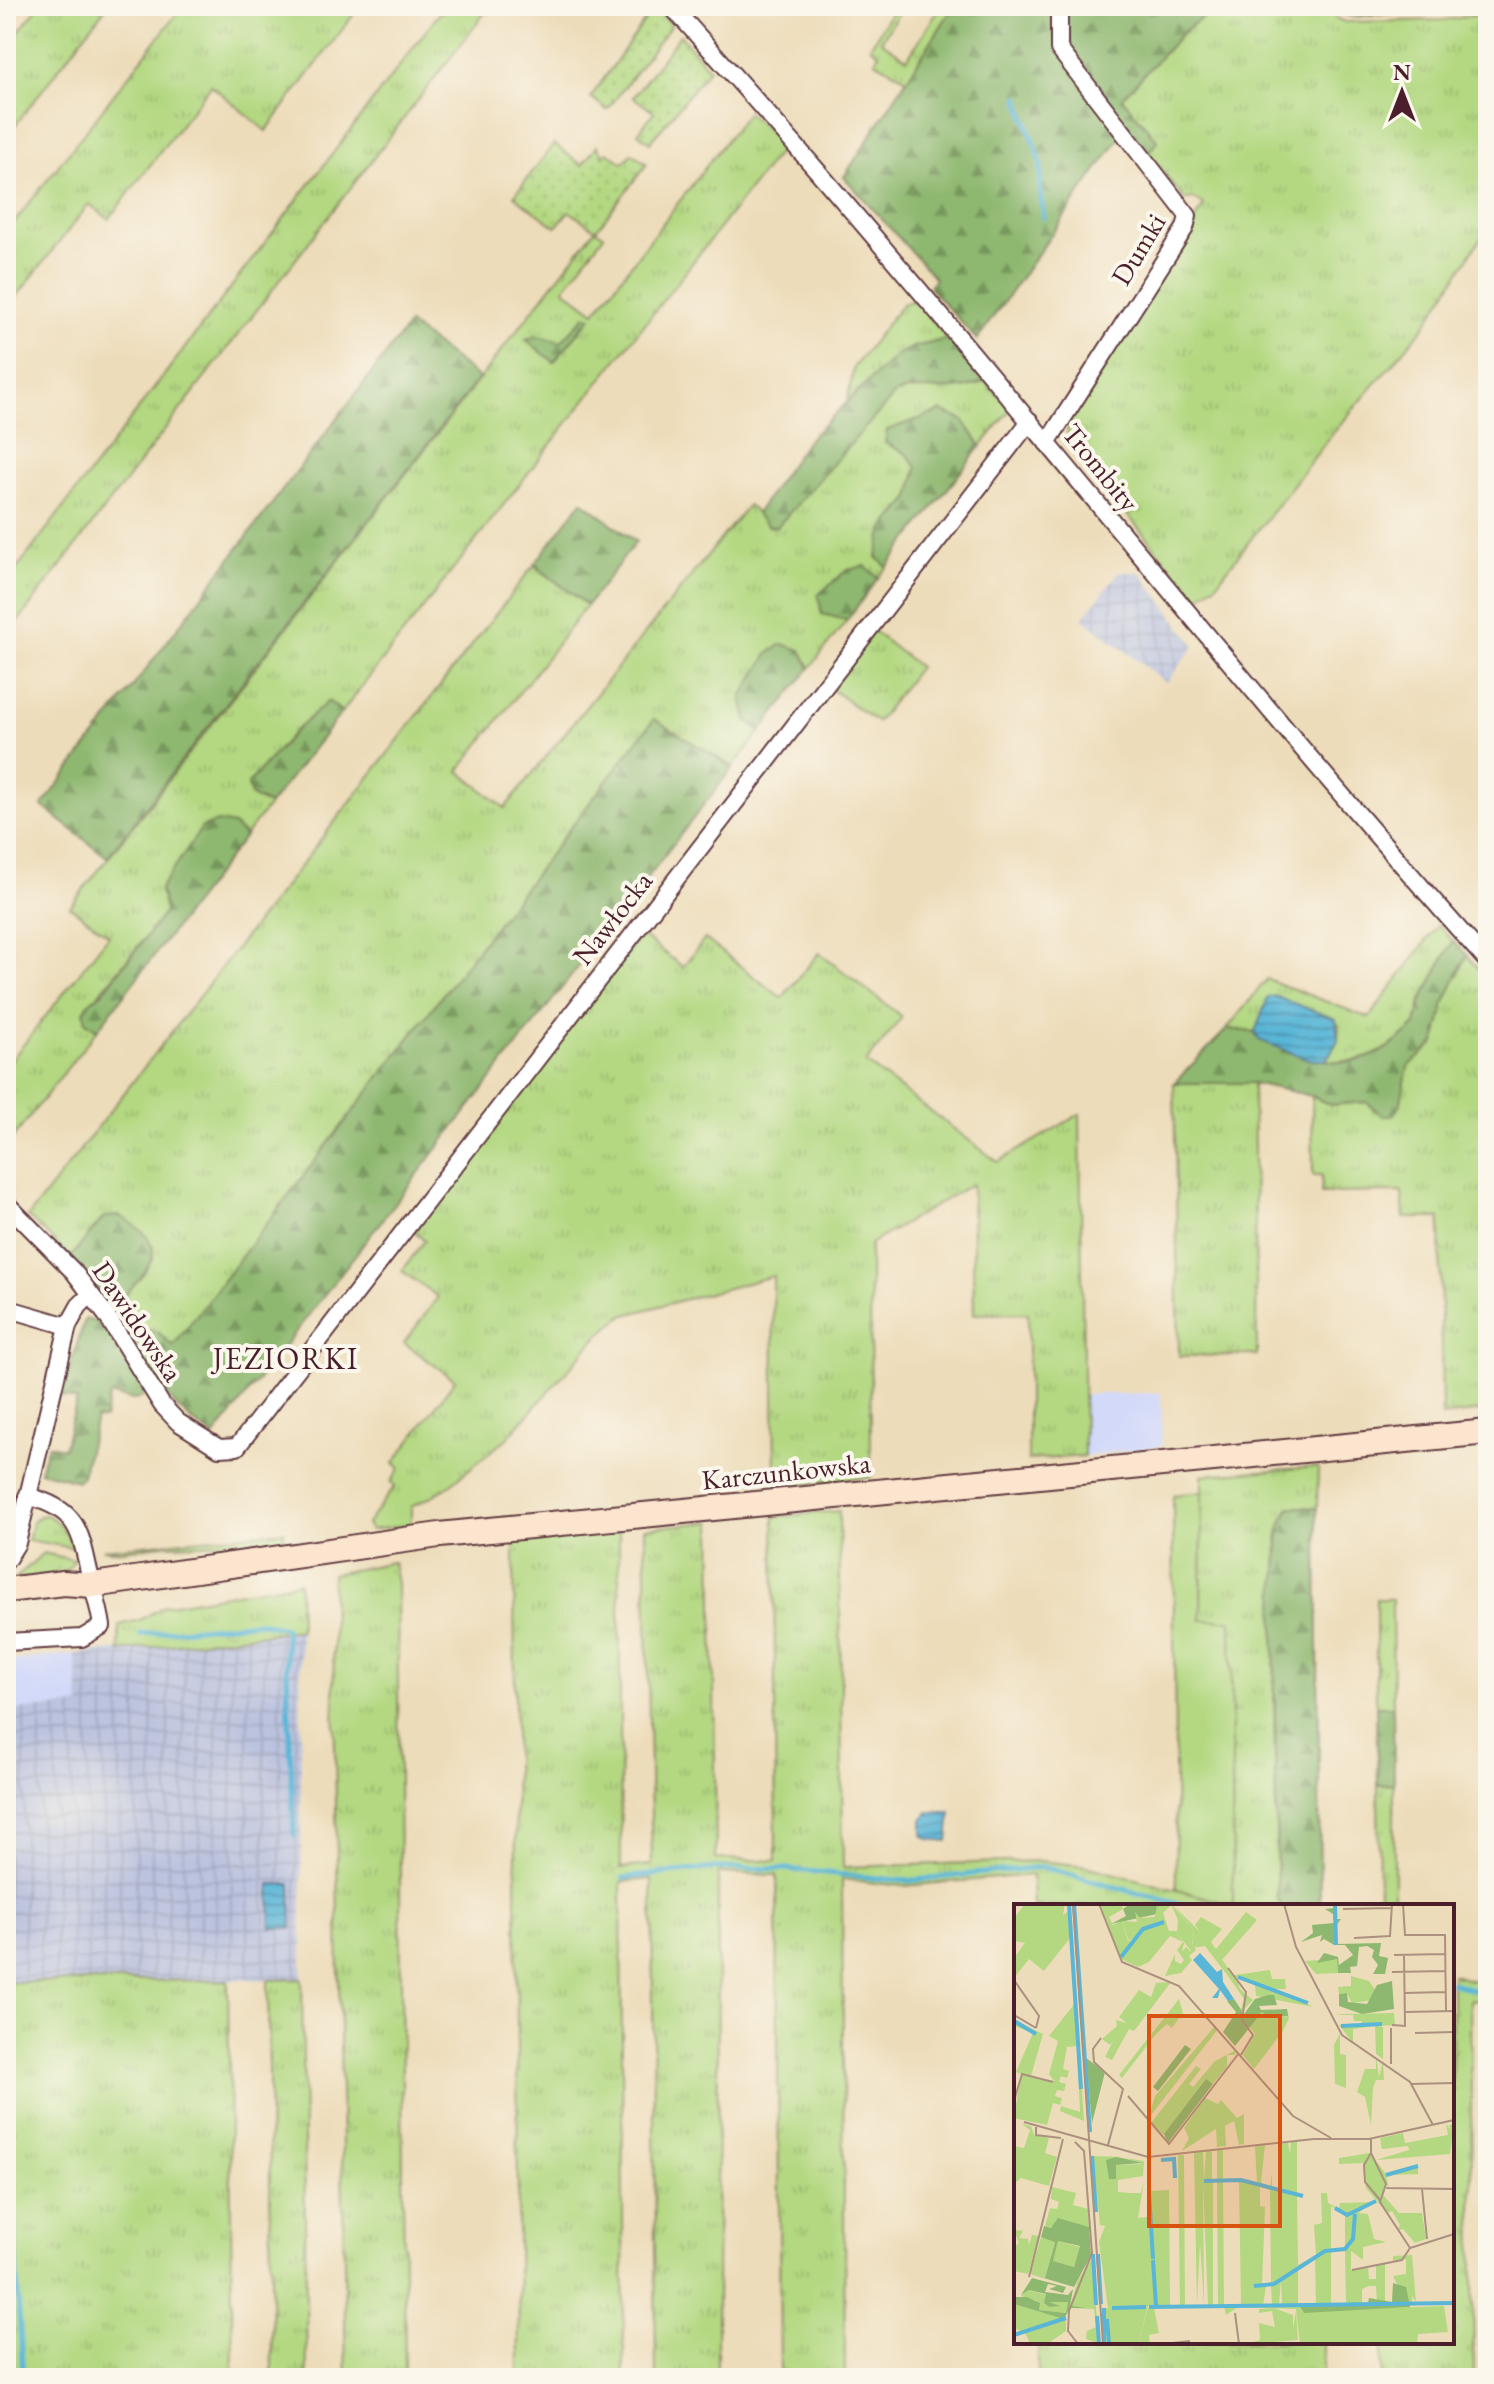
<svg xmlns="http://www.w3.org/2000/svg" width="1494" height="2384" viewBox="0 0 1494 2384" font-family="'EB Garamond',serif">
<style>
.built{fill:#d2d9f9}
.industrial{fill:url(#industrial-grid)}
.grass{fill:url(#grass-tufts);stroke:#7e7c56;stroke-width:2}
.forest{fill:url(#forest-firs);stroke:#6c6c4d;stroke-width:2}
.park{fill:#b3d881;stroke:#7e7c56;stroke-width:2}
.garden{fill:url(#garden-dots);stroke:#7e7c56;stroke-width:2}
.water{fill:url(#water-rules);stroke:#526a81;stroke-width:2}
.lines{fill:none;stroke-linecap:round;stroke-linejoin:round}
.stream{stroke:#59b6d7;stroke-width:5}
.street-casing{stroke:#623b40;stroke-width:20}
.secondary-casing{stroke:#623b40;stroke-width:28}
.street{stroke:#fff;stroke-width:16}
.secondary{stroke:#fbe5cf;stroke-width:24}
.labels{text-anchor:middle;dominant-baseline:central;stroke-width:8;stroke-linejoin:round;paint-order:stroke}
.street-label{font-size:28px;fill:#4a1f2b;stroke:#fbf7ec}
.neighbourhood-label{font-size:30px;letter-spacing:2px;fill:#4a1f2b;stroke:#fbf7ec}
.inset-river{fill:none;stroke:#59b6d7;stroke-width:4}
.inset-road{fill:none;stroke:#ac9080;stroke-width:2}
.view{fill:#d8530f;fill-opacity:0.15;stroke:#d8530f;stroke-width:4}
.inset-edge{fill:none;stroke:#4a1f2b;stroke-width:4}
</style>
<defs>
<pattern id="industrial-grid" width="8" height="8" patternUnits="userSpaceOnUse" patternTransform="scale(2)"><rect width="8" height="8" fill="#bcc3de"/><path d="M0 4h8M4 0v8" fill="none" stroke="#a3a7bf"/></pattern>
<pattern id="grass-tufts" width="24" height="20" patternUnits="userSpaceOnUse" patternTransform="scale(2)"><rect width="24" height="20" fill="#b3d881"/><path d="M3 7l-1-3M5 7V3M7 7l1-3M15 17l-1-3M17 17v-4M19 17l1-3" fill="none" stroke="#9bb970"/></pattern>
<pattern id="forest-firs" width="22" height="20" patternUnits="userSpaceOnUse" patternTransform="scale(2)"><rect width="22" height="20" fill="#8eb86f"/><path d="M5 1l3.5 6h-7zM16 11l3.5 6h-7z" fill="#76955b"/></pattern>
<pattern id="garden-dots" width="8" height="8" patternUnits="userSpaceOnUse" patternTransform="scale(2)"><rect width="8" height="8" fill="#b3d881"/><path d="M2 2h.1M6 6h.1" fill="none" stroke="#9bb970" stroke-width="1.8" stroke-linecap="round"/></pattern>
<pattern id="water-rules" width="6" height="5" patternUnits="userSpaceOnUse" patternTransform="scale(2)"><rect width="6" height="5" fill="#59b6d7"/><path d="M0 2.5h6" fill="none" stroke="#4c93af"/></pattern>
</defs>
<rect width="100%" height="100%" fill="#fbf7ec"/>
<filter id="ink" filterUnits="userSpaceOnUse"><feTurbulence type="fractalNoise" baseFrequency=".0125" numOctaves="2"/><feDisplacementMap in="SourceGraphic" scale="16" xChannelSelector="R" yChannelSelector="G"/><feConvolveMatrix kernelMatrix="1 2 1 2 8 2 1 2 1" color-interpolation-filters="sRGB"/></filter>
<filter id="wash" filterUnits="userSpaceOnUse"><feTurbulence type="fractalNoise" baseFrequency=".006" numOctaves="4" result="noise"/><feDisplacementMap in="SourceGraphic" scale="32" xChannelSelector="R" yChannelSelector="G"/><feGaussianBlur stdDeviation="1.8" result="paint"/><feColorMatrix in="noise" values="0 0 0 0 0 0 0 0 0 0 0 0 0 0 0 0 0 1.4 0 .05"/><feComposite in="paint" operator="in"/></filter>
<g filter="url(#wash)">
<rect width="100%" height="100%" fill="#eddcb9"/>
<g class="built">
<path d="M1161,1393L1162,1446L1084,1456V1394Z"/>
<path d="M75,1654L81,1705L6,1711V1661Z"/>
</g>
<g class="industrial">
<path d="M1119,572H1140L1195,645L1166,683L1083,618Z"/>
<path d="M300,1630L302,1979L6,1982V1711L80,1705L75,1654Z"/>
</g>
<g class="grass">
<path d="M39,6H107L6,137V48Z"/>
<path d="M183,6H360L266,131L211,85L109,219L89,204L6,310V233Z"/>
<path d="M445,6H490L6,637V583Z"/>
<path d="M895,6H903L881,41L907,59L941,6H954L907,79L875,61L879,53L870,47Z"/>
<path d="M1218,6H1328L1337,19L1345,22L1447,20L1488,13V227L1424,327L1333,433L1216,584L1201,596H1195L1068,443L1067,421L1204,205L1193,198L1185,200L1148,153L1158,141L1121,98L1183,32Z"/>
<path d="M747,113L784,143L781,149L342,712L329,702L294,732L248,784L251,796L269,805L245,836L233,825L162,900L166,912L84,1012L86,1022L97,1030L6,1147V1067L109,935L70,907L595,230L604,235L564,289L595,312Z"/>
<path d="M911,301L922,307L947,339C894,351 885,365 847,403L854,367L902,304Z"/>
<path d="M985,381L1011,409L981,446L963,420L886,443L907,454L917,467L910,498L884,528L877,557L887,567L878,578L865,566L822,614L847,620L810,668L801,651L747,720L761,731L733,767L654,720L172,1347L158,1332L133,1344L112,1310L153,1258L104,1217L71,1257L28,1217L534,565L587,605L459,771L505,808L748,505L768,526L896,393C927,383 950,397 985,381Z"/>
<path d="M872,630L919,667L877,722L831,689Z"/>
<path d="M1438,925L1453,941L1421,1002L1416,1025C1388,1051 1365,1066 1326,1060L1338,1040L1339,1024L1268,998L1255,1032L1227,1029L1267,979L1369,1018Z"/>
<path d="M641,935L683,967L705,939L782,998L819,953L902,1017L866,1063L998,1162L1080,1114L1084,1456L1028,1460V1313L974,1314L972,1184L870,1244L871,1477L775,1487L773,1276L622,1316L597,1337L506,1439L445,1489L411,1507V1525L371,1530L367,1524L395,1486L391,1482L400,1468L394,1463L455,1380L404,1343L438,1297L402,1271L425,1240L414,1231Z"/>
<path d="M1467,955L1488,981V1410L1442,1416L1440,1218H1404L1402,1192L1321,1193L1322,1175H1313L1312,1096L1330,1105L1367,1102L1377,1112L1400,1106L1408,1067L1435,1043L1444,1004Z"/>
<path d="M1174,1083H1253L1257,1355L1179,1356Z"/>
<path d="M1318,1467L1317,1508L1290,1507L1280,1526L1278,1541L1274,1693L1277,1896L1281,1906H1033L1032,1875L903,1886L842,1879L845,2378H780L777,1875L718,1873L717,2378H656L652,1879L621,1882L624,2378H519L514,1541L619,1531L621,1868L652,1865L645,1528L712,1522L716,1859L776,1861L774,1517L839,1511L843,1867L1040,1861L1086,1866L1233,1905L1231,1621L1201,1620L1202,1475Z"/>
<path d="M48,1515L62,1527L74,1548L27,1540L33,1522L40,1516Z"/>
<path d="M284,1531V1538C244,1543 206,1544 165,1545C144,1546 124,1553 103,1549Z"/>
<path d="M43,1553L74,1560C67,1580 34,1577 15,1579Z"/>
<path d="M393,1562L397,1583L405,2378H346L332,1574Z"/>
<path d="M299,1582L300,1630L119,1651V1625L140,1620L164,1606Z"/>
<path d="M1376,1599H1392L1393,1706H1376Z"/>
<path d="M1394,1784V1906H1379L1378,1785Z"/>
<path d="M1452,1975L1488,1985V2003L1470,1999L1474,2378H1382V2342H1452Z"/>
<path d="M302,1979L307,2378H272L268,1980Z"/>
<path d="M228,1980L233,2378H6V1982Z"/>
<rect x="1038" y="2342" width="285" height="36"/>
</g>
<g class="forest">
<path d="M954,6H1054L1052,30L1121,136L977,340L929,287L935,278L844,177Z"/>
<path d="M1065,6H1218L1183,32L1122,98L1158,141L1148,153L1066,44Z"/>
<path d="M1337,6H1476L1354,17L1342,14Z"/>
<path d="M585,316L591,317L554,362L525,339L538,336L561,342Z"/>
<path d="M409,324L479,378L107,857L42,806Z"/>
<path d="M947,339L985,381C950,397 927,383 896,393L777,527L768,526L756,514L807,441L895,356L913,347Z"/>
<path d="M941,411L963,420L981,446L887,567L877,557L884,528L910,498L917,467L907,454L885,443L887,430Z"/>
<path d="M582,501L636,542L587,605L534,565Z"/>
<path d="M865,566L878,578L847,620L822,614L818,595L847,570Z"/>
<path d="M782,644L801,650L810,668L761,731L747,720L742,697L768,654Z"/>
<path d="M328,701L342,712L269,805L251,796L248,784L294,732Z"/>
<path d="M654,719L733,767L214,1437C177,1414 155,1382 133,1344L146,1329L158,1332L173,1346Z"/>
<path d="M218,822L233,825L245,836L97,1030L86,1022L84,1012L89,1003L104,991L165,912L160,889L202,827Z"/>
<path d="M1453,941L1467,955L1444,1004L1435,1043L1408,1067L1400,1106L1392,1116H1383L1367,1102L1330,1105L1312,1096L1253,1083H1174L1227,1029L1255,1032L1256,1036C1325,1063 1355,1082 1416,1025L1421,1002Z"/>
<path d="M120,1216C181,1250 144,1270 112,1310L71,1257L104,1217Z"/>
<path d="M85,1319L97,1322L106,1330L145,1392L142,1398L133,1400L110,1395L104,1419L96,1418L82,1476L77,1481L40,1471L48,1445L64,1448L77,1400L61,1396Z"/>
<path d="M1290,1507L1317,1508L1320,1906H1281L1277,1896L1274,1617L1280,1526Z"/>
<path d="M1376,1706H1393L1394,1784L1378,1785Z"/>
</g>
<path class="park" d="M1202,1492L1201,1620H1231L1233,1905L1176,1889L1173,1495Z"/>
<g class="garden">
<path d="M655,6L671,25L607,110L591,97Z"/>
<path d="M680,35L709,69L650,143L638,133L654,112L633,97Z"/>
<path d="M554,144L582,165L597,146L603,155L607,152L623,163L632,153L647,164L596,230L569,211L556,227L514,196Z"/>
</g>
<g class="water">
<path d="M1274,996L1336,1019L1338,1040L1326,1060H1311L1259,1040L1255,1032L1268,998Z"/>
<path d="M928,1812H951L948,1841L928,1839L923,1835V1820Z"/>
<path d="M270,1884H291L292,1928H271Z"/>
</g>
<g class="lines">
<g class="stream">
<path d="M1018,97L1041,163L1040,192L1044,218"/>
<path d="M140,1634L258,1622L285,1628L294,1835"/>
<path d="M623,1878L714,1868L786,1869L906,1881L1042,1867L1185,1906"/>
<path d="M1452,1983L1488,1994"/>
<path d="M6,2100L23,2378"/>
</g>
</g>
</g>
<g filter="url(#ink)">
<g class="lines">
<defs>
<g id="street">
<path d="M671,6C954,316 1208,650 1488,962"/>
<path d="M1047,443L1185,228L1188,216L1059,49V6"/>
<path d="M6,1203L74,1272L107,1316L162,1405L178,1422L219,1448L237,1447L1030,421"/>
<path d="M6,1308L68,1326"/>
<path d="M6,1561L17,1543L68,1326L79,1306L90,1295"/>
<path d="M6,1642L82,1638L102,1626C100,1611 96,1598 92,1584C80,1536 83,1510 27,1496"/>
</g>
<path id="secondary" d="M6,1590L63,1583L93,1585L439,1535L1488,1432"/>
</defs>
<use href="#street" class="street-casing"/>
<use href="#secondary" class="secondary-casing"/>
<use href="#street" class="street"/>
<use href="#secondary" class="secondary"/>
</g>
</g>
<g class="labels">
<g class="street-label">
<text transform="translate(1138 249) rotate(-59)">Dumki</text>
<text transform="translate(1101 467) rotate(51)">Trombity</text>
<text transform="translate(612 918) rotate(-52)">Nawłocka</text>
<text transform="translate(138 1321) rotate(56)">Dawidowska</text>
<text transform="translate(786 1471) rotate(-6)">Karczunkowska</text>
</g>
<g class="neighbourhood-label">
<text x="286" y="1358">JEZIORKI</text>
</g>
</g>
<g transform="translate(1014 1904)">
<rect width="440" height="440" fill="#eddcb9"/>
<path d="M11,0H51L49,11L55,7L56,34L30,67L15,55L0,74V54L11,39L0,37V14ZM86,0H107L109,5L95,13L99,21L108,17L114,37H122L129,29H163L170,39L168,48L172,43L177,48V38L182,46L175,52L178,56L167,69L151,72L161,50V57L167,60L170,56L163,46L169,38L156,32L135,58L124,63L107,55ZM232,8L243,16L207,57L181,21L187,13L208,25L197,38L202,45ZM323,55L324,69L302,70L291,57ZM256,66L258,75H271L272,85H253L300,103L242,92L241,80L222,73L226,85L239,96L226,109L230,95L214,72ZM337,72L355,77L362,87L359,96L338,99L333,89L325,90L324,83L337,82ZM157,78L120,127L115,125L98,156L91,153L99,137L96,141L88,135L103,122L102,116L113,119L105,113L125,86L137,93L142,79ZM165,95L169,109L158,124L153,120L142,130L108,174L105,171ZM62,98L70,217L46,207L47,202L66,208L63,142L53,143L49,165L55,167L53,174L47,172L45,178L52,180L50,187L43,186L41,192L48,194L46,201L39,199L33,221L0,214L7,170L2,168L19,129L0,122V116L29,130L17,172L40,177L35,170L44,137L35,132ZM273,105L275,114L269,127L240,165L229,151L241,130L234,121L248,108L253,114L273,113ZM380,109L381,121L363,122L369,123V155L362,150L361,122L339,125V139L325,121L346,123L348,117H340L339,111H321L330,110ZM201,122L204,125L134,215L141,192ZM326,129V150L332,151V184L321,180L320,141ZM222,146L221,151H213V162L199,180L192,176L150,231L137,219L182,162L187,165L175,180L179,183L201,157ZM362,152L365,173L369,157L370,176H362L359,184L357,221L351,193L343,188L351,165H362ZM191,194L204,200L207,196L223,214L230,210V240L225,241L220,217L211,222L212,242L203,243L202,225L168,247L175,234L170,224ZM8,220L17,222L20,231L35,234L31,249L43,253L35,282L7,274L0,280V242L10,244L16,226ZM432,220L437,226L435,221L440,220L436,250L362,256L395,246L394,242L368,245L366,234L389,229L391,239L434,231ZM274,238L276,250L277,238H283V289L289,291H283L284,361L302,351L300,321L308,319L307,289H313L314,299L325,305L326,299L360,298L344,309L354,310L360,335L372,338L349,343V356L337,347V366L354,363L355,375H362V361L371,360V398L363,399L362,382H355L348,385V399L332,400L331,346L317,348V399L302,400L301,353L284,364V400H268L267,376L265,400H258L257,381L252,382L249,402H286L288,407L430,402L434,428L404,430L403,440H286L282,405L224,403L212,411L210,402H227L225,277L209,278L210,401H204L203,278L199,277V401H194L189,278L190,401L186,338L183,401L180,248L189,247L190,276L192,247L198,246V275L203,276V246L209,245V276H226L243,280L241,242L251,241L247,279L256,284L258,269V284L266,287L267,240ZM246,283L256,286L257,379L248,381L251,303L246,302ZM317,302L331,311V345L317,346ZM356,249L372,270L404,262V270H410L372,271L375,284L372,279L369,291L385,309H408L412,335L401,339L389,325L383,327L386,321L378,307L373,309L352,284L349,259L325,260V254ZM164,251H170L171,402H166ZM79,252L108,253H103L102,261L128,260L111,254L130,257L129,272L104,276V288L116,289H127L130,277L124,314L133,313V279L136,287L155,286L156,402H134L124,440H91L90,405L94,404L85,338L91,322L86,321ZM38,283L62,289L59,301L74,305L75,323L43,318L37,324L31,322L36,304L43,305L45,298L37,295ZM27,333L41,337L31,374L16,370ZM44,337L66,343L60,363L38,357ZM398,351L402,398L398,392V399H392L379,372L392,370V355L379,357V352ZM79,353L82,404L86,440L72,435L73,427L82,423L80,405L56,404L63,378ZM14,386L33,391L30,399L35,403L45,402L35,398H55L52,409L25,406L23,397L7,392ZM0,392V400L52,414V427L33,440L16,439L11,429L0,432L6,426L0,425ZM260,404L279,411V424L282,407L284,436L232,440L246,436L245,419L261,423L258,407L245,409V405Z" fill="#b3d881" fill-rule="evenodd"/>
<path d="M116,0H143V10L97,20L112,12L109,5ZM321,4L322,15H327L322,22L323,40L367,39L365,52L374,54L371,70H359L364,61L358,53L360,46L353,42L345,43L343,62L336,63L337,69H324L323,55L303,59L310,49L324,53L325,61L339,51L331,41H320L310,35L306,38L308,31L287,38L299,29L298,21L320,19L319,10L311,5ZM378,77L380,105L348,110L325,102V90L333,89L334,98L353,100L363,81ZM254,91H260L263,101L245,102L247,106L273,105L274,112L254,114L248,108L221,142L209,128L222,108L213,97L220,95L230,110L241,95ZM171,141L177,145L144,187L139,183ZM72,154L91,168L78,219ZM192,175L199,180L154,239L150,230ZM102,253L108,254L128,259L102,261V275H95L92,256ZM44,314L75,323L77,351L60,383L16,370L31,374L41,338L27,333L30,322L37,324ZM44,337L66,342L60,363L39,357ZM18,374L52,383L49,389L35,385L43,382L34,380L31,388L54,391L59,385L56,402L73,404H56L50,415L0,400L2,393H13L26,399L25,406L52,409L54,398H35L46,402L35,403L30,399L32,390L15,386L7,391ZM379,379L392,383L396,403L290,409L286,403L354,399L355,394L378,398Z" fill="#8eb86f" fill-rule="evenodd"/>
<path d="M143,0L156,2L149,9L155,27H163L164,16L157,0L180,26L177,47L163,29H130L115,37L108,17L123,18L121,8L126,14L141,13Z" fill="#b3d881"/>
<path d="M158,0L193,35L220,72H214L191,42L178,44L180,26Z" fill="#b3d881"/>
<path d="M0,326L9,327L5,334L14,335L15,341L18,331L25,332L14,370L0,367V343L5,339ZM134,404H140L145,429L135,431L136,440H124Z" fill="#b3d881"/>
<path d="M186,49L203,68L208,65L209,78L220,95L214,97L206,86L204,94H198L205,85L179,56Z" fill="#59b6d7"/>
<path class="inset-river" d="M55,0L67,185M60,0L76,228M321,0L322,41M107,53L129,25L150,18M224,73L294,99M0,117L22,130M327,122L368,120M78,252L82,308M147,256L160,255L161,274M372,271L404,262M190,277L227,276L289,292M135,288L139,355M321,304L333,311L362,297M79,350L82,401M84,350L87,400M139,356L142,402M240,382L260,380L311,347L331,345L339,335L341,310M135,403L440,399M90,404V440M98,404L132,403M83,412L85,440M93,415L95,440M0,431L52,414"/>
<path class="inset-road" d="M59,0L89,440M85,0L108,58L165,82L279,212L317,234M270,0L282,43L328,131L396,178L419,221M389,0L391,31H431L432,107M329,5L377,4M340,34L376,32L378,0M380,51L431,50M214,64L232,88L228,116L239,131L227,151M378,68L432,67M0,76L25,112L22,124M390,89L432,88M391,108L440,107M0,111L22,124M378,121L391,122L390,50M377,124V160M401,129L440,128M87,134L79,145L80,158L109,185L94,241M397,180L440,179M114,192L155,240L225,149M0,197L8,170L39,178M10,218L134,253L300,235H355L440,216M22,223V231L47,234M357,235V249L372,280L366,298L396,344M61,238L70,247L78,349L55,407L54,427L64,440M357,249L350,261L351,278L366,296M372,284L440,285M408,285L413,335M338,366L388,356L396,344L440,330M15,373L49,235M221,409L225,440M150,440L176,437"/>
<path class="view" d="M135,112H266V322H135Z"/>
<rect width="440" height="440" class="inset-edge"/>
</g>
<rect width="1494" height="2384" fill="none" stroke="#fbf7ec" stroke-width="32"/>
<g transform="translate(1402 92)" stroke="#fbf7ec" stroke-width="6" paint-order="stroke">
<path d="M0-6L14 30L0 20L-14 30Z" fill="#4a1f2b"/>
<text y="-12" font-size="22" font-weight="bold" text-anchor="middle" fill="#4a1f2b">N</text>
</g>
</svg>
